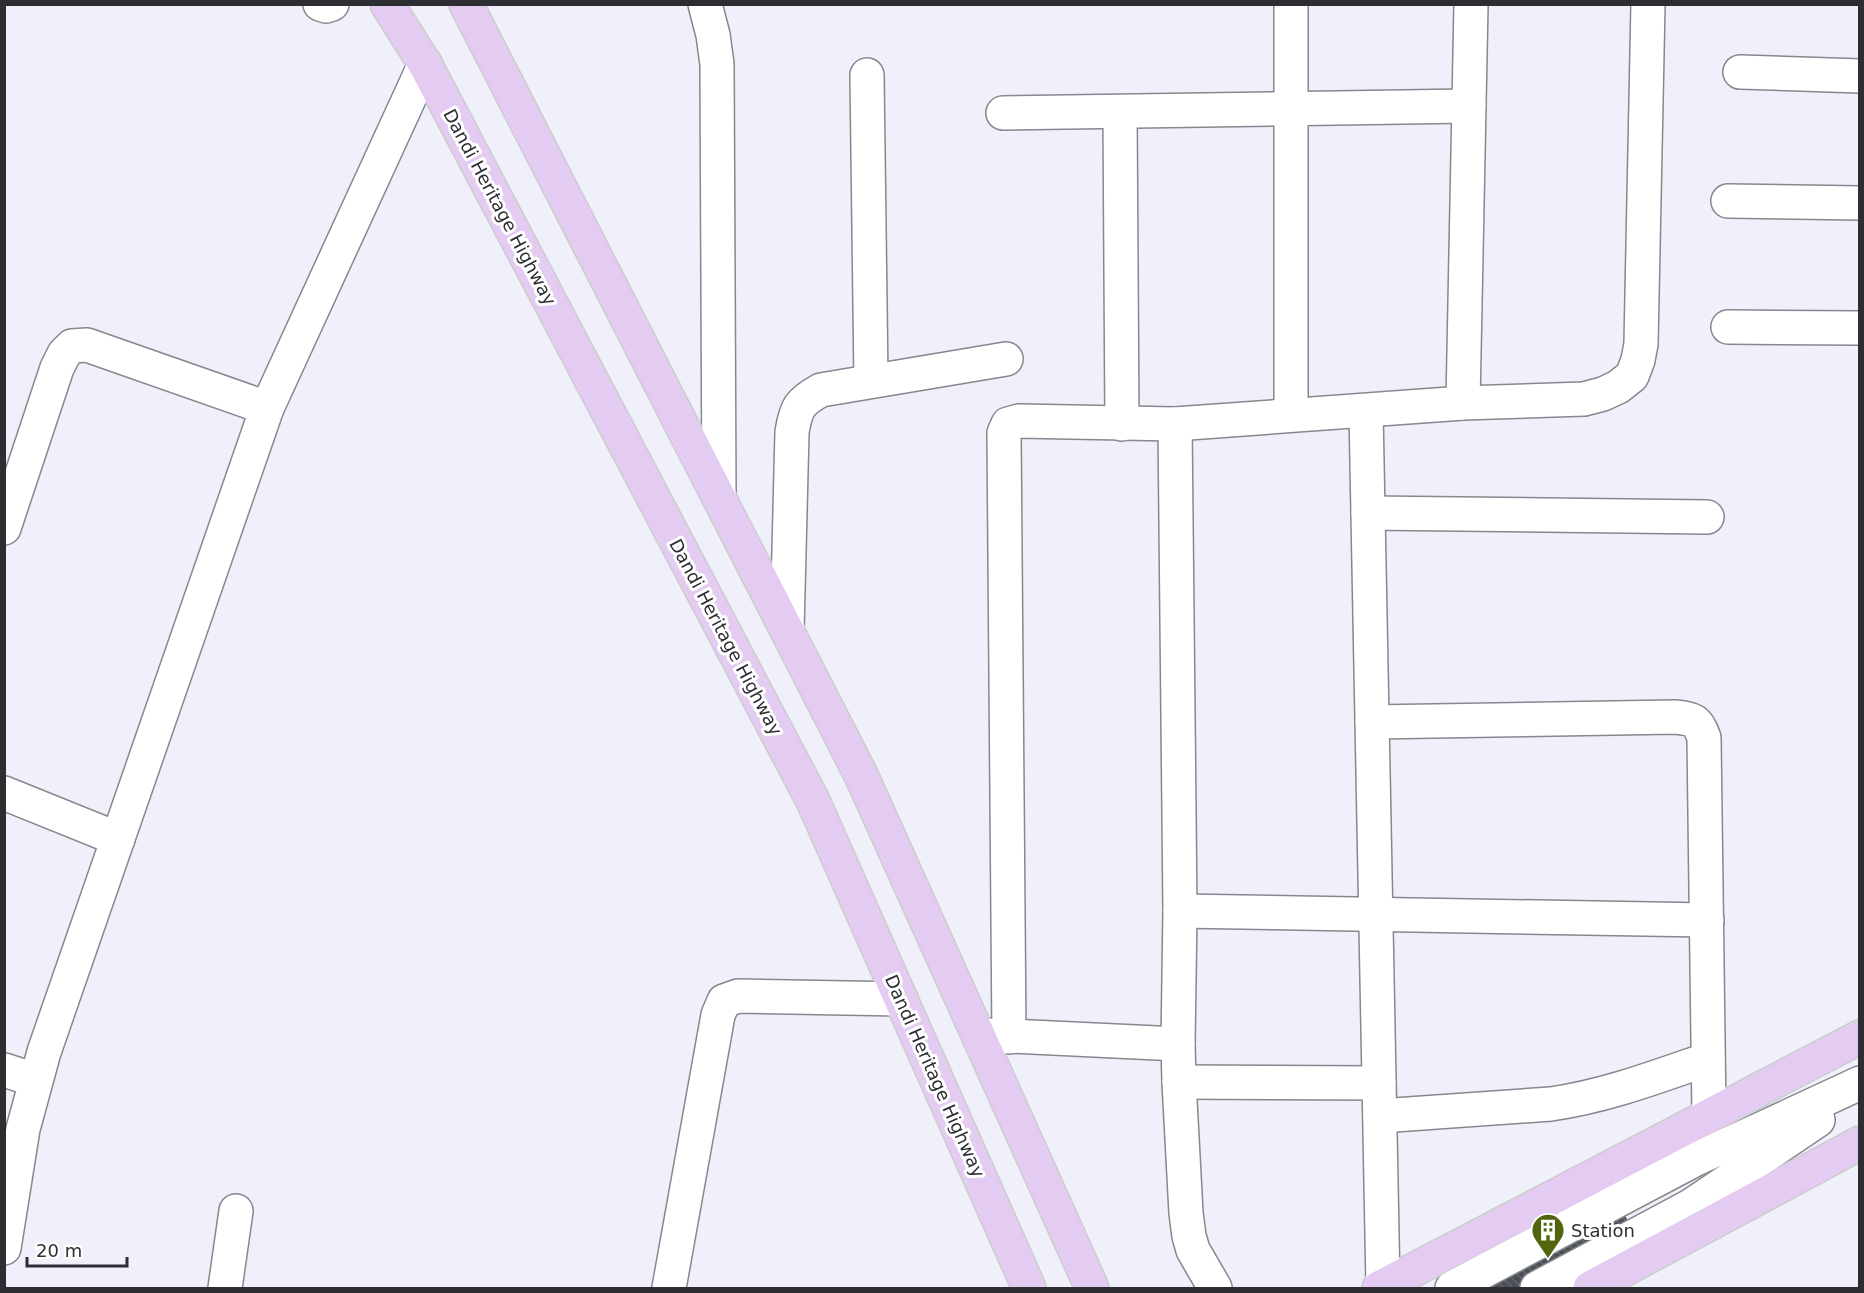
<svg xmlns="http://www.w3.org/2000/svg" width="1864" height="1293" viewBox="0 0 1864 1293" font-family="'DejaVu Sans',sans-serif">
<style>
.building{fill:url(#building-back-hatch)}
.lines{fill:none;stroke-linecap:round;stroke-linejoin:round}
.minor-casing{stroke:#86878f;stroke-width:36}
.major-casing{stroke:#cdcdce;stroke-width:36}
.minor{stroke:#fff;stroke-width:33}
.major{stroke:#e3cbf1;stroke-width:33}
.labels{text-anchor:middle;dominant-baseline:central;stroke-width:6;stroke-linejoin:round;paint-order:stroke}
.street-label{font-size:18px;fill:#2d2e31;stroke:#fff}
.poi-label{font-size:18px;fill:#2d2e31;stroke:#fff;text-anchor:start}
</style>
<defs>
<pattern id="building-back-hatch" width="6" height="6" patternUnits="userSpaceOnUse" patternTransform="scale(1.5)"><rect width="6" height="6" fill="#4b5056"/><path d="M-1 5l2 2M0 0l6 6M5-1l2 2" fill="none" stroke="#62666b"/></pattern>
</defs>
<rect width="100%" height="100%" fill="#eff0f9"/>
<path class="building" d="M1619,1204L1632,1229L1523,1288H1464Z"/>
<g class="lines">
<defs>
<g id="minor">
<path d="M320,4L326,6L332,4"/>
<path d="M705,4L713,35L717,64L719,496"/>
<path d="M1740,72L1860,76"/>
<path d="M867,75L871,381"/>
<path d="M1120,112L1122,424"/>
<path d="M1003,113L1469,106"/>
<path d="M1728,201L1860,203"/>
<path d="M1728,327L1860,328"/>
<path d="M1463,403L1471,4"/>
<path d="M1366,411L1383,1286"/>
<path d="M1291,414V4"/>
<path d="M1175,424L1180,911L1178,1044L1179,1082L1186,1213L1189,1236L1193,1250L1215,1288"/>
<path d="M1368,513L1707,517"/>
<path d="M4,528L57,368L64,354L72,346L87,345L267,408"/>
<path d="M787,630L792,432C796,408 799,402 821,390L1006,359"/>
<path d="M1372,722L1675,717C1694,719 1698,720 1704,738L1709,1115"/>
<path d="M4,793L118,839"/>
<path d="M1180,911L1707,920"/>
<path d="M988,1035L1178,1044"/>
<path d="M1009,1037L1004,433L1008,424L1019,421L1175,424L1463,403L1584,399L1603,394L1618,387L1632,376L1638,360L1641,344L1648,4"/>
<path d="M4,1070L35,1080"/>
<path d="M1179,1082L1379,1083"/>
<path d="M1380,1116L1551,1104C1606,1096 1656,1077 1708,1059"/>
<path d="M4,1248L23,1129L44,1052L267,408L425,64"/>
<path d="M225,1288L236,1211"/>
<path d="M669,1288L718,1015L724,1001L738,996L901,999"/>
<path d="M1452,1288L1696,1159L1860,1083"/>
<path d="M1537,1288L1692,1205L1818,1120"/>
</g>
<g id="major">
<path d="M387,4L425,64L813,801L1029,1288"/>
<path d="M466,4L861,775L1092,1288"/>
<path d="M1379,1288L1860,1037"/>
<path d="M1590,1288L1860,1143"/>
</g>
</defs>
<use href="#minor" class="minor-casing"/>
<use href="#major" class="major-casing"/>
<use href="#minor" class="minor"/>
<use href="#major" class="major"/>
</g>
<defs>
<symbol id="building-pin" viewBox="-11 -11 22 30"><path d="M0 17L-7.5 6A9.5 9.5 0 1 1 7.5 6Z" fill="#51640e" stroke="#fff"/><path d="M-4-6H4V6H1V3H-1V6H-4ZM-2.5-4.3h1.7v1.8h-1.7ZM.8-4.3h1.7v1.8H.8ZM-2.5-1h1.7V.8h-1.7ZM.8-1h1.7V.8H.8Z" fill="#fff"/></symbol>
</defs>
<g fill-rule="evenodd">
<use href="#building-pin" x="1529" y="1211" width="38" height="52"/>
</g>
<g class="labels">
<g class="street-label">
<text transform="translate(500 207) rotate(62)">Dandi Heritage Highway</text>
<text transform="translate(726 637) rotate(62)">Dandi Heritage Highway</text>
<text transform="translate(935 1076) rotate(66)">Dandi Heritage Highway</text>
</g>
<g class="poi-label">
<text x="1571" y="1230">Station</text>
</g>
</g>
<rect width="1864" height="1293" fill="none" stroke="#2d2e31" stroke-width="12"/>
<path d="M27 1257v9h100v-9" fill="none" stroke="#2d2e31" stroke-width="3"/>
<text x="36" y="1257" font-size="18" fill="#2d2e31" stroke="#ffffff" stroke-width="4.5" paint-order="stroke">20 m</text>
</svg>
